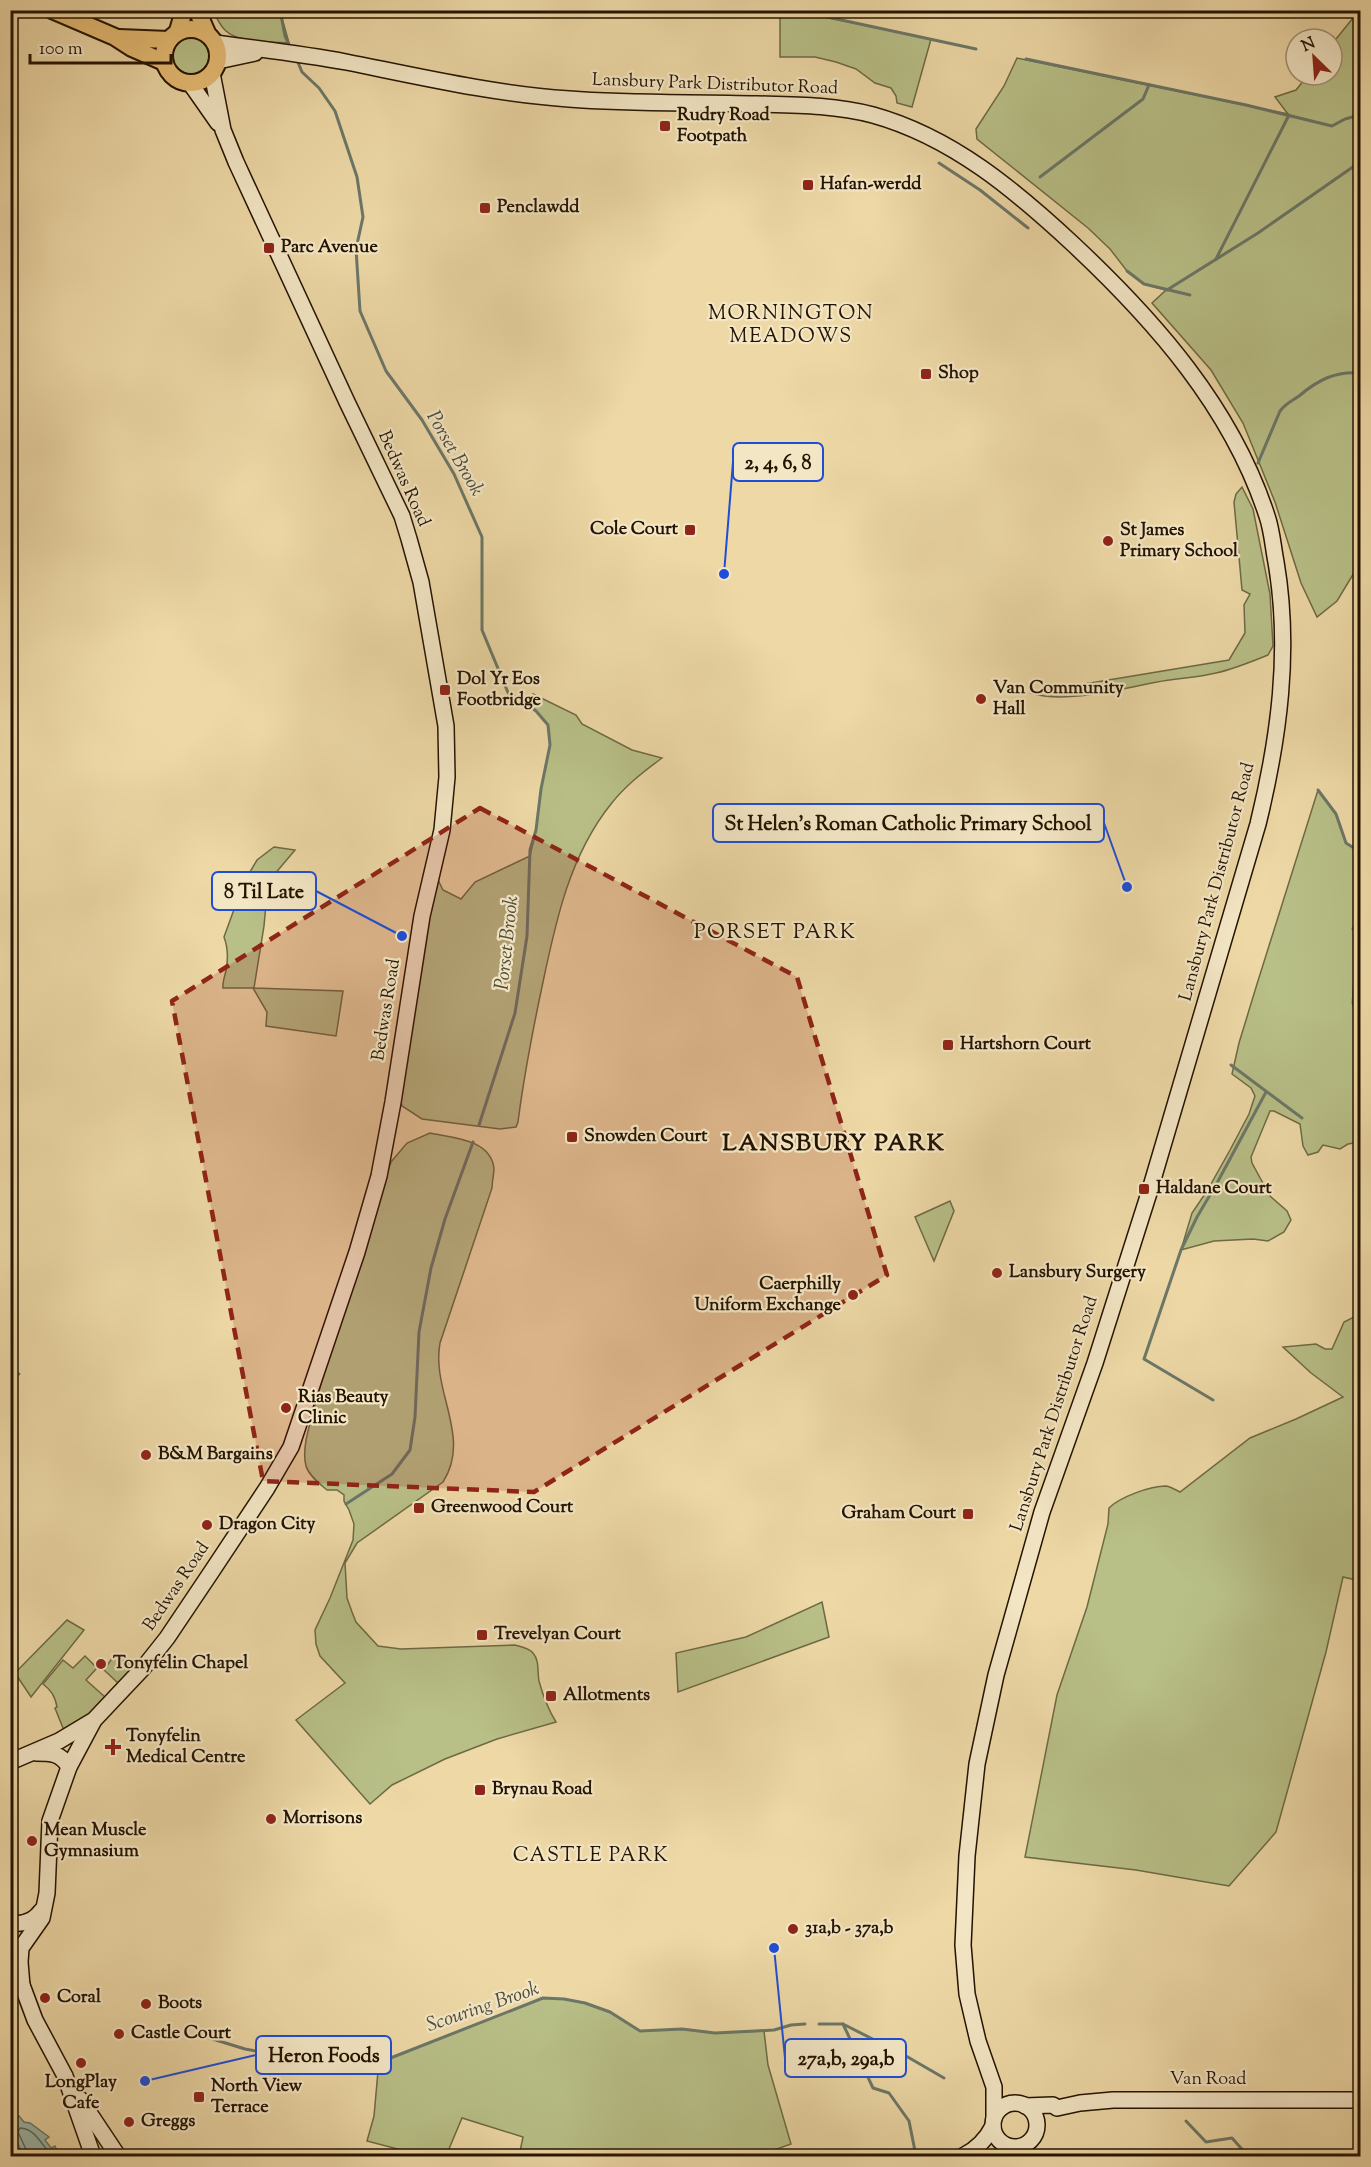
<svg xmlns="http://www.w3.org/2000/svg" width="1371" height="2167" viewBox="0 0 1371 2167" font-family="'Sorts Mill Goudy',serif">
<style>
.green{fill:#b8bf87;stroke:#6e6944;stroke-width:1.5}
.water{fill:#9ab9ad;stroke:#6b7768;stroke-width:1.5}
.lines{fill:none;stroke-linecap:round;stroke-linejoin:round}
.shore{stroke:#5f6656;stroke-width:1.5}
.stream{stroke:#6b7768;stroke-width:3}
.secondary-casing{stroke:#241300;stroke-width:18}
.primary-casing{stroke:#241300;stroke-width:20}
.secondary{stroke:#f3e6c5;stroke-width:15}
.primary{stroke:#e6bc73;stroke-width:16}
.marked{fill:#8f2418;fill-opacity:0.2;stroke:#8f2418;stroke-width:4.5;stroke-dasharray:12 8;stroke-linejoin:round}
.poi-dot{fill:#8f2418;stroke:#f3e6c5;stroke-width:2}
.labels{text-anchor:middle;dominant-baseline:central;stroke-width:4.5;stroke-linejoin:round;paint-order:stroke}
.street-label{font-size:18px;fill:#241300;stroke:#f3e6c5}
.poi-label{font-size:18px;font-weight:bold;fill:#241300;stroke:#f3e6c5;text-anchor:start}
.neighbourhood-label{font-size:20px;letter-spacing:1.5px;fill:#241300;stroke:#f3e6c5}
.water-label{font-size:20px;font-style:italic;fill:#4d4d3d;stroke:#f3e6c5}
.quarter-label{font-size:21px;letter-spacing:1.5px;fill:#241300;stroke:#f3e6c5}
.district-label{font-size:24px;font-weight:bold;letter-spacing:1.5px;fill:#241300;stroke:#f3e6c5}
.leader{fill:none;stroke:#1d4ed8;stroke-width:2}
.callout-dot{fill:#1d4ed8;stroke:#f3e6c5;stroke-width:2}
.callout{fill:#f3e6c5;stroke:#1d4ed8;stroke-width:2}
.callout-label{font-size:20px;text-anchor:middle;font-weight:bold;fill:#241300}
</style>
<rect width="100%" height="100%" fill="#edd8a6"/>
<filter id="stains"><feTurbulence type="fractalNoise" baseFrequency=".00333" numOctaves="4"/><feColorMatrix values="0 0 0 0 .2 0 0 0 0 .09 0 0 0 0 .02 0 0 0 .5 -.17"/></filter>
<radialGradient id="worn" r=".72"><stop offset=".6" stop-color="#630" stop-opacity="0"/><stop offset="1" stop-color="#630" stop-opacity=".3"/></radialGradient>
<g class="green">
<path d="M213,11H280L289,43C272,42 239,43 226,31C220,26 217,18 213,11Z"/>
<path d="M780,11H795L931,39L912,107L897,103L896,96L891,88L875,83L856,69L836,62L815,57H780Z"/>
<path d="M1360,16V563L1337,601L1317,617L1301,583L1275,502L1243,423L1211,370L1152,303L1166,290L1144,284L1127,271L1110,249L1088,228L977,139L976,129L1004,86L1017,58L1288,114L1275,97L1296,90L1308,75H1332V44L1353,18Z"/>
<circle cx="191" cy="56" r="18"/>
<path d="M1242,487L1253,509L1270,594L1273,646L1268,655C1251,662 1234,669 1216,673C1196,678 1176,678 1157,682C1119,689 1067,704 1030,693L1229,660L1245,633L1244,605L1250,594L1242,590L1234,502L1236,494Z"/>
<path d="M533,694L576,715L582,724L632,750L662,758C643,772 625,786 611,804C570,855 556,920 543,982C533,1029 524,1075 518,1122L516,1127L500,1129L422,1119L402,1106L399,1095L421,952L438,880L443,890L461,899L475,882L530,856L536,830L541,789L550,745L548,725L536,711L525,702Z"/>
<path d="M1318,790L1336,814L1346,843L1360,852V917L1354,929L1358,934L1357,960L1360,959V1142L1348,1144L1340,1149L1323,1145L1318,1152L1308,1155L1303,1146L1300,1124L1274,1111H1270L1251,1157L1252,1163L1270,1196L1287,1211L1291,1220L1284,1232L1268,1241L1253,1239L1214,1241L1181,1250L1192,1213L1207,1191L1230,1150L1249,1114L1255,1096L1251,1088L1232,1074L1239,1043L1257,984Z"/>
<path d="M274,847L295,850L268,882L264,926L254,988L343,991L336,1036L266,1026L267,1012L253,988H223C222,980 227,972 227,963C228,954 227,945 224,937L244,882L257,860Z"/>
<path d="M430,1133C453,1138 490,1139 494,1168C494,1174 492,1182 492,1188L440,1343C431,1391 472,1437 443,1482L357,1543L345,1563L347,1598L352,1612L356,1622L378,1646L401,1649L515,1645C522,1647 529,1648 533,1653C540,1661 537,1672 539,1681C543,1696 548,1709 556,1722L497,1739L445,1759L392,1785L370,1804L296,1720L345,1683L320,1656L316,1644L315,1630L330,1598L353,1540L354,1524L349,1510L344,1501V1495L337,1490H327C320,1484 309,1476 306,1466C301,1447 311,1421 316,1403C336,1322 364,1241 391,1162L407,1143Z"/>
<path d="M950,1201L954,1211L934,1261L915,1217Z"/>
<path d="M1360,1314V1581L1343,1577L1326,1652L1276,1832L1229,1886L1136,1870L1025,1857L1057,1695L1087,1607L1108,1524L1109,1508C1120,1497 1150,1486 1166,1486C1171,1487 1176,1490 1180,1492L1250,1438L1296,1419L1343,1397L1311,1373L1283,1347L1316,1344L1325,1349H1332L1344,1322Z"/>
<path d="M822,1602L829,1637L678,1692L676,1653L746,1637Z"/>
<path d="M67,1620L84,1630L31,1697L15,1673Z"/>
<path d="M115,1654L131,1666L133,1670L99,1708L65,1733L55,1708L57,1707C55,1696 51,1690 43,1684L63,1660L73,1668L85,1656L97,1668L86,1680L105,1697L118,1683L104,1670Z"/>
<path d="M543,1998L564,1999L585,2003L610,2012L640,2031L682,2029L715,2033L764,2031L768,2065L791,2144L757,2156H519L523,2137L462,2118L446,2156H424L367,2141L374,2116L379,2060L388,2059Z"/>
</g>
<path class="water" d="M11,2107L16,2116H19L24,2122L30,2123L49,2137L45,2140L51,2148L55,2146L59,2156H24L11,2130Z"/>
<g class="lines">
<path class="shore" d="M29,2156L18,2132L20,2128C37,2129 41,2146 53,2156"/>
<g class="stream">
<path d="M280,10L285,36L291,49"/>
<path d="M795,10L976,49"/>
<path d="M1026,59L1246,105L1332,126L1345,119L1360,115"/>
<path d="M297,60L302,72L319,88L335,111L357,177L363,217L356,249L360,311L386,371L422,420L454,474L482,537V630L509,695L520,699L536,711L548,725L550,745L541,789L536,830L530,850L527,936L515,1013L479,1125"/>
<path d="M939,163L980,190L1028,228"/>
<path d="M1040,177L1143,99L1149,85"/>
<path d="M1216,259L1289,115"/>
<path d="M1127,271L1144,284L1190,295"/>
<path d="M1167,290L1258,233L1360,162"/>
<path d="M1258,463L1280,411C1286,403 1292,401 1299,396C1318,380 1335,371 1360,373"/>
<path d="M1318,790L1336,814L1346,843L1360,852"/>
<path d="M1360,917L1353,929L1358,934L1353,1003L1360,1025"/>
<path d="M1231,1065L1302,1118"/>
<path d="M10,1370L19,1374"/>
<path d="M1213,1400L1144,1359L1181,1250L1197,1217L1217,1183L1266,1092"/>
<path d="M346,1504L392,1474L410,1450L415,1417L419,1332L431,1268L445,1219L473,1142"/>
<path d="M819,2024H843L906,2056L944,2078"/>
<path d="M843,2024L873,2088L889,2093L909,2121L916,2156"/>
<path d="M206,2037L245,2049L303,2060L356,2063L388,2059L543,1998L564,1999L585,2003L610,2012L640,2031L682,2029L715,2033L755,2031L774,2030L791,2025L805,2024"/>
<path d="M1186,2121L1206,2142L1232,2138L1248,2156"/>
</g>
<defs>
<g id="secondary">
<path d="M215,43C259,49 303,54 346,62C421,77 494,94 569,99C632,104 694,102 757,104C796,105 835,105 873,115C952,137 1015,190 1074,245C1155,321 1232,408 1267,516C1272,530 1273,547 1276,562C1291,650 1279,738 1258,824L1149,1193L1095,1363L1042,1512L996,1675L977,1764L967,1856L963,1945L967,1994L978,2041L994,2087V2118"/>
<path d="M218,61L255,53"/>
<path d="M190,83L218,123"/>
<path d="M36,1753C51,1753 61,1753 69,1767"/>
<path d="M10,1762L59,1741L94,1720L144,1667L167,1638L212,1571L267,1488L291,1447L357,1252L379,1176L393,1102L422,916L442,830L447,777L446,726L421,582L409,539L402,516L347,402L236,162L223,130L212,73"/>
<path d="M10,1923C22,1925 34,1921 41,1911"/>
<path d="M19,1977L35,2020L65,2076L93,2156"/>
<path d="M22,1986L20,1962L21,1948L42,1918L47,1893L50,1821L69,1767L93,1722"/>
<path d="M80,2099L118,2156"/>
<circle cx="1015" cy="2125" r="22"/>
<path d="M1025,2106L1053,2105L1057,2108L1080,2103L1113,2100H1360"/>
<path d="M963,2156C977,2149 986,2140 993,2126"/>
</g>
<g id="primary">
<path d="M52,10L115,37L132,48L164,62"/>
<path d="M197,10L207,33"/>
<circle cx="191" cy="56" r="27"/>
<path d="M178,31L184,10"/>
<path d="M119,38L169,40"/>
</g>
</defs>
<use href="#secondary" class="secondary-casing"/>
<use href="#primary" class="primary-casing"/>
<use href="#secondary" class="secondary"/>
<use href="#primary" class="primary"/>
</g>
<path class="marked" d="M480,808L797,977L887,1275L534,1492L263,1481L172,1001Z"/>
<g class="poi-dot">
<rect x="659" y="120" width="12" height="12" rx="3"/>
<rect x="802" y="179" width="12" height="12" rx="3"/>
<rect x="479" y="202" width="12" height="12" rx="3"/>
<rect x="263" y="242" width="12" height="12" rx="3"/>
<rect x="920" y="368" width="12" height="12" rx="3"/>
<rect x="684" y="524" width="12" height="12" rx="3"/>
<circle cx="1108" cy="541" r="6"/>
<rect x="439" y="684" width="12" height="12" rx="3"/>
<circle cx="981" cy="699" r="6"/>
<rect x="942" y="1039" width="12" height="12" rx="3"/>
<rect x="566" y="1131" width="12" height="12" rx="3"/>
<rect x="1138" y="1183" width="12" height="12" rx="3"/>
<circle cx="997" cy="1273" r="6"/>
<circle cx="853" cy="1295" r="6"/>
<circle cx="286" cy="1408" r="6"/>
<circle cx="146" cy="1455" r="6"/>
<rect x="413" y="1502" width="12" height="12" rx="3"/>
<rect x="962" y="1508" width="12" height="12" rx="3"/>
<circle cx="207" cy="1525" r="6"/>
<rect x="476" y="1629" width="12" height="12" rx="3"/>
<circle cx="101" cy="1664" r="6"/>
<rect x="545" y="1690" width="12" height="12" rx="3"/>
<path d="M110 1738h6v6h6v6h-6v6h-6v-6h-6v-6h6z"/>
<rect x="474" y="1784" width="12" height="12" rx="3"/>
<circle cx="271" cy="1819" r="6"/>
<circle cx="32" cy="1841" r="6"/>
<circle cx="793" cy="1929" r="6"/>
<circle cx="45" cy="1998" r="6"/>
<circle cx="146" cy="2004" r="6"/>
<circle cx="119" cy="2034" r="6"/>
<circle cx="81" cy="2063" r="6"/>
<rect x="193" y="2091" width="12" height="12" rx="3"/>
<circle cx="129" cy="2122" r="6"/>
</g>
<g class="labels">
<g class="street-label">
<text transform="translate(715 85) rotate(2)">Lansbury Park Distributor Road</text>
<text transform="translate(403 479) rotate(66)">Bedwas Road</text>
<text transform="translate(1218 882) rotate(-75)">Lansbury Park Distributor Road</text>
<text transform="translate(387 1010) rotate(-81)">Bedwas Road</text>
<text transform="translate(1055 1414) rotate(-72)">Lansbury Park Distributor Road</text>
<text transform="translate(177 1587) rotate(-56)">Bedwas Road</text>
<text x="1208" y="2080">Van Road</text>
</g>
<g class="poi-label">
<text x="677" y="116">Rudry Road<tspan x="677" dy="21">Footpath</tspan></text>
<text x="820" y="185">Hafan-werdd</text>
<text x="497" y="208">Penclawdd</text>
<text x="281" y="248">Parc Avenue</text>
<text x="938" y="374">Shop</text>
<text x="678" y="530" text-anchor="end">Cole Court</text>
<text x="1120" y="531">St James<tspan x="1120" dy="21">Primary School</tspan></text>
<text x="457" y="680">Dol Yr Eos<tspan x="457" dy="21">Footbridge</tspan></text>
<text x="993" y="689">Van Community<tspan x="993" dy="21">Hall</tspan></text>
<text x="960" y="1045">Hartshorn Court</text>
<text x="584" y="1137">Snowden Court</text>
<text x="1156" y="1189">Haldane Court</text>
<text x="1009" y="1273">Lansbury Surgery</text>
<text x="841" y="1285" text-anchor="end">Caerphilly<tspan x="841" dy="21">Uniform Exchange</tspan></text>
<text x="298" y="1398">Rias Beauty<tspan x="298" dy="21">Clinic</tspan></text>
<text x="158" y="1455">B&amp;M Bargains</text>
<text x="431" y="1508">Greenwood Court</text>
<text x="956" y="1514" text-anchor="end">Graham Court</text>
<text x="219" y="1525">Dragon City</text>
<text x="494" y="1635">Trevelyan Court</text>
<text x="113" y="1664">Tonyfelin Chapel</text>
<text x="563" y="1696">Allotments</text>
<text x="126" y="1737">Tonyfelin<tspan x="126" dy="21">Medical Centre</tspan></text>
<text x="492" y="1790">Brynau Road</text>
<text x="283" y="1819">Morrisons</text>
<text x="44" y="1831">Mean Muscle<tspan x="44" dy="21">Gymnasium</tspan></text>
<text x="805" y="1929">31a,b - 37a,b</text>
<text x="57" y="1998">Coral</text>
<text x="158" y="2004">Boots</text>
<text x="131" y="2034">Castle Court</text>
<text x="81" y="2083" text-anchor="middle">LongPlay<tspan x="81" dy="21">Cafe</tspan></text>
<text x="211" y="2087">North View<tspan x="211" dy="21">Terrace</tspan></text>
<text x="141" y="2122">Greggs</text>
</g>
<g class="neighbourhood-label">
<text x="791" y="314">MORNINGTON<tspan x="791" dy="23">MEADOWS</tspan></text>
<text x="591" y="1856">CASTLE PARK</text>
</g>
<g class="water-label">
<text transform="translate(454 454) rotate(60)">Porset Brook</text>
<text transform="translate(508 943) rotate(-84)">Porset Brook</text>
<text transform="translate(483 2008) rotate(-19)">Scouring Brook</text>
</g>
<g class="quarter-label">
<text x="775" y="933">PORSET PARK</text>
</g>
<g class="district-label">
<text x="834" y="1144">LANSBURY PARK</text>
</g>
</g>
<path class="leader" d="M724 574L733 462M1127 887L1104 823M402 936L316 891M145 2081L256 2055M774 1948L785 2058"/>
<g class="callout-dot">
<circle cx="724" cy="574" r="6"/>
<circle cx="1127" cy="887" r="6"/>
<circle cx="402" cy="936" r="6"/>
<circle cx="145" cy="2081" r="6"/>
<circle cx="774" cy="1948" r="6"/>
</g>
<g class="callout">
<rect x="733" y="443" width="90" height="38" rx="6"/>
<rect x="713" y="804" width="391" height="38" rx="6"/>
<rect x="212" y="872" width="104" height="38" rx="6"/>
<rect x="256" y="2036" width="135" height="38" rx="6"/>
<rect x="785" y="2039" width="121" height="38" rx="6"/>
</g>
<g class="callout-label">
<text x="778" y="469">2, 4, 6, 8</text>
<text x="908" y="830">St Helen's Roman Catholic Primary School</text>
<text x="264" y="898">8 Til Late</text>
<text x="324" y="2062">Heron Foods</text>
<text x="846" y="2065">27a,b, 29a,b</text>
</g>
<rect width="1371" height="2167" fill="none" stroke="#edd8a6" stroke-width="36"/>
<rect x="12" y="12" width="1347" height="2143" fill="none" stroke="#241300" stroke-width="3"/>
<rect x="18" y="18" width="1335" height="2131" fill="none" stroke="#241300" stroke-width="1.5"/>
<g transform="translate(1314 57) rotate(335)"><circle r="28" fill="#f3e6c5" stroke="#a09276" stroke-width="1.5"/>
<path d="M0-4.5L10 22L0 15L-10 22Z" fill="#8f2418"/>
<text y="-9" font-size="16" font-weight="bold" text-anchor="middle" fill="#241300">N</text>
</g>
<path d="M30 54v9h141v-9" fill="none" stroke="#241300" stroke-width="3"/>
<text x="39" y="54" font-size="18" fill="#241300" stroke="#f3e6c5" stroke-width="4.5" paint-order="stroke">100 m</text>
<rect width="100%" height="100%" filter="url(#stains)"/>
<rect width="100%" height="100%" fill="url(#worn)"/>
</svg>
